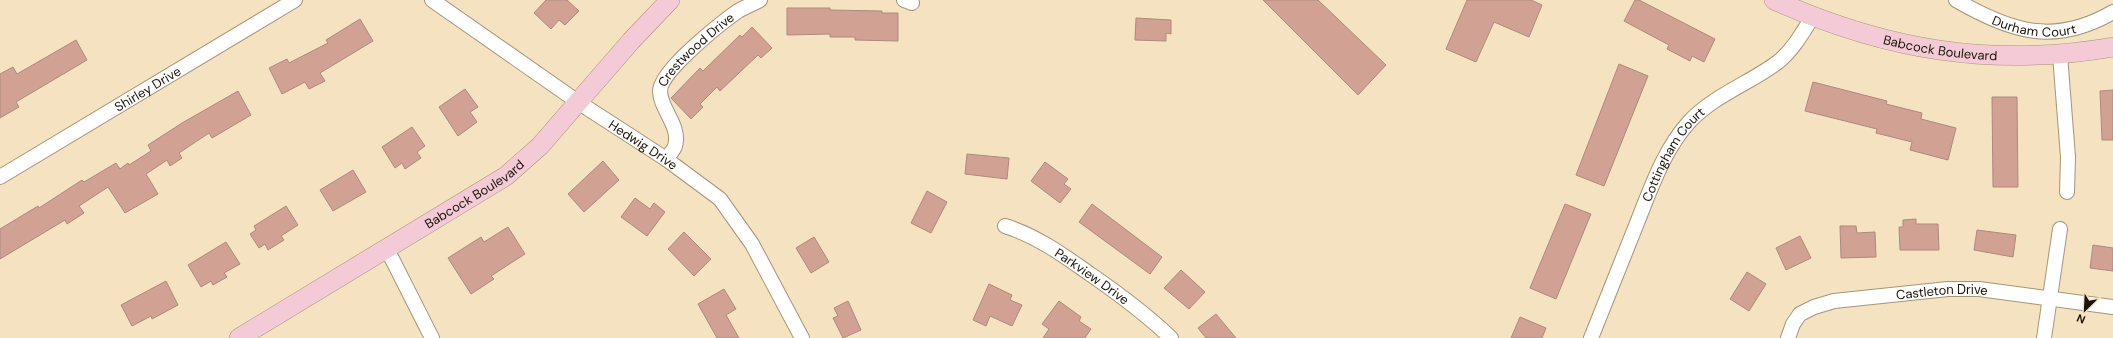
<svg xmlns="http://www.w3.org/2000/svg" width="2113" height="338" viewBox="0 0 2113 338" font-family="'DM Sans',sans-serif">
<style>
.building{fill:#d1a293;stroke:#ae897e}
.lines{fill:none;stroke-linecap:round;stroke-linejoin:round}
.minor-casing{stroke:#a69677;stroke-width:16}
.secondary-casing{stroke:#a69677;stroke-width:20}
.minor{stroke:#fff;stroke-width:14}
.secondary{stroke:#f3cad5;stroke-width:19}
.labels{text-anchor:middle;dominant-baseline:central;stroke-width:4;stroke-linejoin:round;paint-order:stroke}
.street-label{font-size:13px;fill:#1a1408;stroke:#f4e2c1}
</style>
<rect width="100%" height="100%" fill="#f4e2c1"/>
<g class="building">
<path d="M546,0H567L579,11L565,25L559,20L551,29L534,13Z"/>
<path d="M1263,0H1318L1386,65L1358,95Z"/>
<path d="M1467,0H1531L1542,5L1529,37L1494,22L1476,62L1446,49Z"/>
<path d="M1635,0H1639L1715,39L1704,62L1692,56L1690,61L1667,49L1669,45L1624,21Z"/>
<path d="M787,8H830V10L882,11V13H898V41L855,40V37H830V34L787,35Z"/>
<path d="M1136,18L1171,20V34L1166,33V41L1135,40Z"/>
<path d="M360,19L373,41L320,73L325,81L309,89L305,82L282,94L269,68L287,59L289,63L328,43L326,40Z"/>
<path d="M752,27L772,48L761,58L758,55L720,91L717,87L700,104L703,107L691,119L671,98L700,68L703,71L740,35L742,37Z"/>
<path d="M76,40L87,60L16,102L19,107L0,118V74L13,67L17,74Z"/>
<path d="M1619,64L1648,76L1604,186L1576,175Z"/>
<path d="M1813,82L1887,101L1886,104L1922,113L1921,119L1956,128L1948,160L1910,150L1912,142L1876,133L1877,129L1805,111Z"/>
<path d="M465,89L478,107L470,112L477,122L458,136L439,107Z"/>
<path d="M2113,90V140H2102L2100,91Z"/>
<path d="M238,91L251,115L212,138L209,133L179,153L182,158L170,166L167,160L146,174L158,194L125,213L108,187L79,206L84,213L67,224L65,220L0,259V229L38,206L39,208L82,180L84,182L116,163L120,169L128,163L129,165L151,151L148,145L182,123Z"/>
<path d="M1992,97H2017L2018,187H1993Z"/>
<path d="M412,127L425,146L417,152L421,158L405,169L402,163L395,168L382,147Z"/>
<path d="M967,154L1009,158L1007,179L965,174Z"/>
<path d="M603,161L619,180L584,212L568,194Z"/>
<path d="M1045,162L1068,179L1064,184L1071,189L1060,203L1031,181Z"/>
<path d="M353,170L366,192L333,211L320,190Z"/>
<path d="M927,191L947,202L931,233L911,223Z"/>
<path d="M635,198L650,209L654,203L665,212L647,236L621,217Z"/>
<path d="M1092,204L1162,257L1150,274L1079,222Z"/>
<path d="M1565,204L1591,214L1556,299L1530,288Z"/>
<path d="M286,206L298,225L281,236L284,240L268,250L265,244L259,248L250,234L256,230L254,226Z"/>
<path d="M1916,219V224H1938L1939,250H1900L1899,227H1903V220Z"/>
<path d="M1840,226H1856L1857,233L1875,232L1876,257L1841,258Z"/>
<path d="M508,227L525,254L491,276L494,279L471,294L448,258L481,237L484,242Z"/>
<path d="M1977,230L2016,235L2013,257L1974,250Z"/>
<path d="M684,232L711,259L694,276L668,249Z"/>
<path d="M1800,236L1811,258L1786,270L1776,248Z"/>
<path d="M814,237L829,262L811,273L796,248Z"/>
<path d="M226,242L240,264L224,273L227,277L213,285L211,281L201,287L188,265Z"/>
<path d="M2093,245L2113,248V271L2090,268Z"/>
<path d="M1181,270L1205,292L1189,309L1164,288Z"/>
<path d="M1747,272L1766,284L1749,311L1730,299Z"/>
<path d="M166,281L178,305L152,319L151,316L132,326L121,305Z"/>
<path d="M989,284L1012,295L1010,300L1022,305L1012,326L990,316L986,326L973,320Z"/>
<path d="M724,289L736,309L726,315L739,338H717L698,304Z"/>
<path d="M848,301L861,330L843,338L833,318L838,316L834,308Z"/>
<path d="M1059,301L1081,317L1079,321L1091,329L1085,338H1043L1049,329L1042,324Z"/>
<path d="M1216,314L1236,338H1206L1198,328Z"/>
<path d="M1520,317L1546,328L1542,338H1511Z"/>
</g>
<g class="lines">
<defs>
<g id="minor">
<path id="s1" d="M432,0L578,102L666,159L720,199L752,244L802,338"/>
<path d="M904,0L912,3"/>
<path id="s2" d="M1956,0C2011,32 2055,46 2113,12"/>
<path d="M2060,55L2068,157L2067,192"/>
<path id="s3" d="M666,159C669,155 674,150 675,146C681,126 660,109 660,91C660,71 721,23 738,11C745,7 753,4 760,0"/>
<path id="s4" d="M0,177L295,0"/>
<path id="s5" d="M1005,226C1037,236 1063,255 1090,274C1119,294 1146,314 1171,338"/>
<path d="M387,249L432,338"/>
<path id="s6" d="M1591,338C1606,300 1622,261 1637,223C1651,188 1664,149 1690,121C1715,95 1750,83 1778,62C1793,50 1803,32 1813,16"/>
<path id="s7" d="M1788,338L1793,324L1800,314L1814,307L1834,301L1948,289H1979L2113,307"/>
<path d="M2044,338L2060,229"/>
</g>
<g id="secondary">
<path id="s8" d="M1774,0C1886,50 1991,68 2113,47"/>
<path id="s9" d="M239,338L506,176L540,146L631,41L670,0"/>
</g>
</defs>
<use href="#minor" class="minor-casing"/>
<use href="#secondary" class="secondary-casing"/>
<use href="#minor" class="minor"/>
<use href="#secondary" class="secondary"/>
</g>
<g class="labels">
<g class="street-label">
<text stroke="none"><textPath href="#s2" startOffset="84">Durham Court</textPath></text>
<text stroke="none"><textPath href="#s8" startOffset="174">Babcock Boulevard</textPath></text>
<text stroke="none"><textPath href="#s3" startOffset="130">Crestwood Drive</textPath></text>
<text stroke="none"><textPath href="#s4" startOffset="172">Shirley Drive</textPath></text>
<text stroke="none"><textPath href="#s1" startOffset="256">Hedwig Drive</textPath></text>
<text stroke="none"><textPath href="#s6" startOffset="202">Cottingham Court</textPath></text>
<text stroke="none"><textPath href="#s9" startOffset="276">Babcock Boulevard</textPath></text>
<text stroke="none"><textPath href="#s5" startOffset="101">Parkview Drive</textPath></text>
<text stroke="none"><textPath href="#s7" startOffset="172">Castleton Drive</textPath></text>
</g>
</g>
<g transform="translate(2085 310) rotate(204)" stroke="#f4e2c1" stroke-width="3" paint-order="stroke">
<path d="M0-3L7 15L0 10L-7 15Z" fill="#1a1408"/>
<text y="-6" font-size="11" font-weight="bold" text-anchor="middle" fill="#1a1408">N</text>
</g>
</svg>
